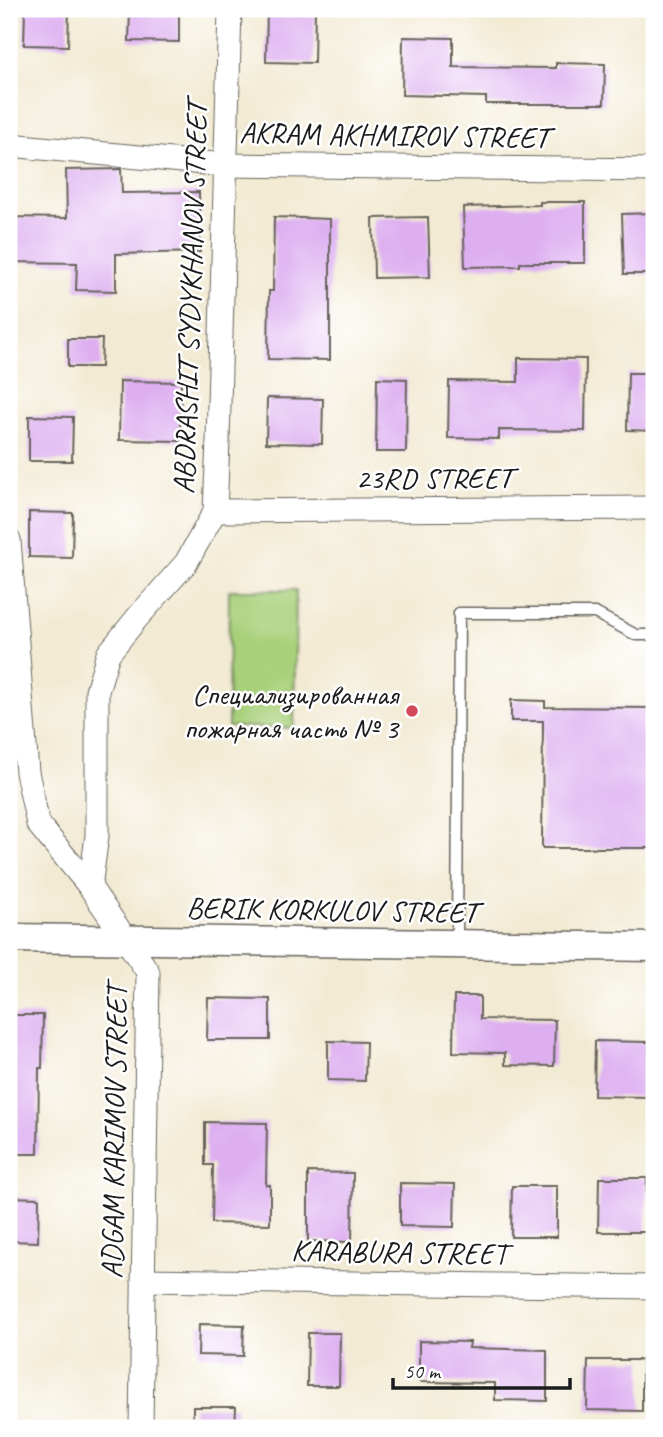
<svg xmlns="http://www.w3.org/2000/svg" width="663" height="1437" viewBox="0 0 663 1437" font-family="Caveat,sans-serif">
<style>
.green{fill:#a8d07a;stroke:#62764b;stroke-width:2}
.building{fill:#ddaef0}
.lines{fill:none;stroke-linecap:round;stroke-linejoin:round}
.service-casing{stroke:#67645c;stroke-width:13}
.minor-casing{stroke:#67645c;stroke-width:25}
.tertiary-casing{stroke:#67645c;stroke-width:31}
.service{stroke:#fff;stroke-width:10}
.minor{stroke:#fff;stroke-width:23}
.tertiary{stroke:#fff;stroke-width:28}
.poi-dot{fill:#d1495b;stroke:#fff;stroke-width:2.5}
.labels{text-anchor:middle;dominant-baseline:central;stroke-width:5;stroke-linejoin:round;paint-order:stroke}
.street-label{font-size:30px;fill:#1c1c1c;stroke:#fff}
.poi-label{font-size:30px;fill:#1c1c1c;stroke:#fff;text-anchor:end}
</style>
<rect width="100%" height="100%" fill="#fff"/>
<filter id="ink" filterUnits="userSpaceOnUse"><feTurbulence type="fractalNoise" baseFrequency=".0143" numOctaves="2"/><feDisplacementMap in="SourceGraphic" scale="14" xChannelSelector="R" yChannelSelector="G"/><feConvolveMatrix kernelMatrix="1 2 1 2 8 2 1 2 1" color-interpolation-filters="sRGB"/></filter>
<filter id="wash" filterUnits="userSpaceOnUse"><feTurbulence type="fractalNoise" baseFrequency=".00686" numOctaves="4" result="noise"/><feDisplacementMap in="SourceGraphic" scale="28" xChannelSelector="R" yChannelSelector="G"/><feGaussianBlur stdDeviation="1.57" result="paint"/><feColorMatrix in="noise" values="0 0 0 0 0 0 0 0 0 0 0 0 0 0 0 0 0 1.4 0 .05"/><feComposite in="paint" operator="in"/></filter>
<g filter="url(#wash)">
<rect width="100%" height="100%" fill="#f2ead3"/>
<path class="green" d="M229,590H296L294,728L228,727Z"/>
<g id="blocks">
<g class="building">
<path d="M25,9H69L68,46L24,45Z"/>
<path d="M130,9H179V42L129,41Z"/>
<path d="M267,9H315L314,63L266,62Z"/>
<path d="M403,37L453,38V67L556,68V63L605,64L604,104H486V97L402,95Z"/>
<path d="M121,169L122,193L199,192L200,252L116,254V291L76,290L77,263L9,262V217L67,218L66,170Z"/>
<path d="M540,202H585V263H520V266L465,267L463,207L540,205Z"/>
<path d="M654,213V274H624L622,214Z"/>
<path d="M274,217L330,219V360L268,359L269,291H273Z"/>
<path d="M428,217L430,277L374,278L373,218Z"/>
<path d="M68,339H102L101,367H68Z"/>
<path d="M518,358L586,359L585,431L499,430V439L448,438L449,381L518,382Z"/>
<path d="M628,373H654V431L627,430Z"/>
<path d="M377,378L407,379L406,452H376Z"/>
<path d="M120,381L181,382L180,441L119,440Z"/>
<path d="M267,398L323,399L322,444L266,443Z"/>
<path d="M29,416L73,417L72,461H29Z"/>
<path d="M29,512L73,513L72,558L29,557Z"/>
<path d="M511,700L545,701V707L654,708V848H542L543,721H511Z"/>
<path d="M454,996H480V1019L555,1020L554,1066L505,1065V1053L453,1052Z"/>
<path d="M208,998L270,999V1040H207Z"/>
<path d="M9,1015H43L42,1068H39L38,1154H9Z"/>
<path d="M328,1041L366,1042L365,1081L328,1080Z"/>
<path d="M595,1041L649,1042V1097L594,1096Z"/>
<path d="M205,1122L267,1123L266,1185H270V1224L212,1223L213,1165H205Z"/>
<path d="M308,1172L353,1173L352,1242L308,1241Z"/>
<path d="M599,1178H647L646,1232H598Z"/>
<path d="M400,1183L455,1184L454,1227L400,1226Z"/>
<path d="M512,1186H557V1237H511Z"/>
<path d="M9,1197L39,1198L38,1242L9,1241Z"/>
<path d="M199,1324L244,1325L243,1356L198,1355Z"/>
<path d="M308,1333H340L339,1386H307Z"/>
<path d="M419,1341L470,1342L469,1348L547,1350V1401L495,1400V1383L419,1382Z"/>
<path d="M588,1360H642V1411L587,1410Z"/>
<path d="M193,1407H236L235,1428H193Z"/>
</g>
</g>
</g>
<g filter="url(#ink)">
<use href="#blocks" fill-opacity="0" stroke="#67645c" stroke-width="2"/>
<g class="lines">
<defs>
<path id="service" d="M457,942L459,613H595L636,635H654"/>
<g id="minor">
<path d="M9,145L226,165L654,170"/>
<path d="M215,511L654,508"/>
<path d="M9,540L27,772L38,824L90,887L148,972L141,1428"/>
<path d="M90,887L97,836V691L108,654L137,618L186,563L215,511L218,441L230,9"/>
<path d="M143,1280L654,1287"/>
</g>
<path id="tertiary" d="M9,938L654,947"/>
</defs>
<use href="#service" class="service-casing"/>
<use href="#minor" class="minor-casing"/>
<use href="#tertiary" class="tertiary-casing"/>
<use href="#service" class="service"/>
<use href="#minor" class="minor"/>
<use href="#tertiary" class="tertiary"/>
</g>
</g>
<circle class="poi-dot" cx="412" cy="711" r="7"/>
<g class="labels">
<g class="street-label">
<text transform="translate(394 135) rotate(1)">AKRAM AKHMIROV STREET</text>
<text transform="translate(190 298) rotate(-88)">ABDRASHIT SYDYKHANOV STREET</text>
<text x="434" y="478">23RD STREET</text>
<text transform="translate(332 910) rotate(1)">BERIK KORKULOV STREET</text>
<text transform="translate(114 1132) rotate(-89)">ADGAM KARIMOV STREET</text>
<text transform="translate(399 1252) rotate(1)">KARABURA STREET</text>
</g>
<g class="poi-label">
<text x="398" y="694">Специализированная<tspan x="398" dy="34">пожарная часть № 3</tspan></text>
</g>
</g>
<rect width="663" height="1437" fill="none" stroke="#fff" stroke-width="35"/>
<path d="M393 1378v10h177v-10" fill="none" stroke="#1c1c1c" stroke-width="3.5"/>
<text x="404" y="1378" font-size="21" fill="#1c1c1c" stroke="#ffffff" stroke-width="5" paint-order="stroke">50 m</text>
</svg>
